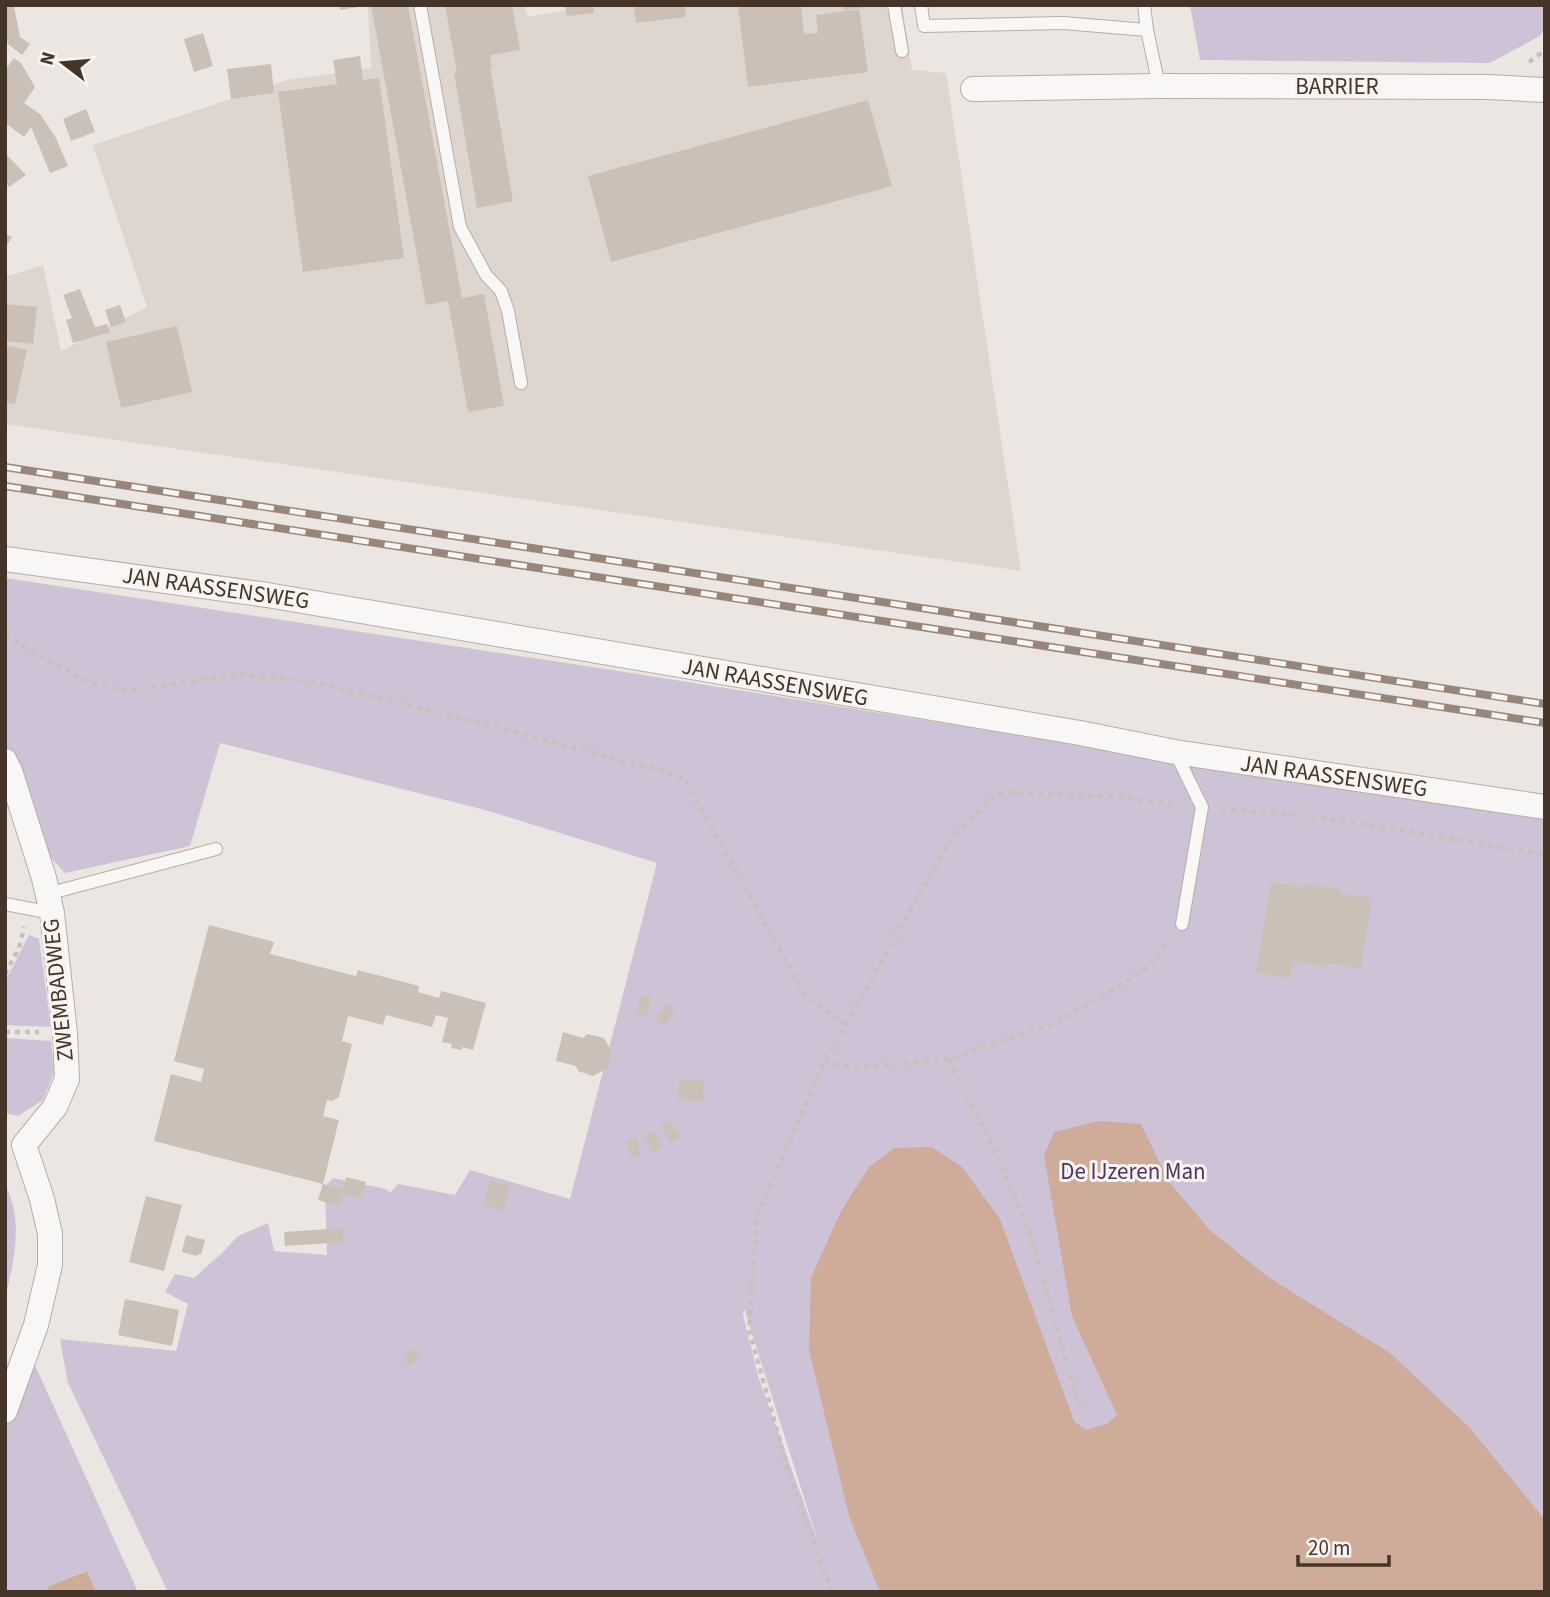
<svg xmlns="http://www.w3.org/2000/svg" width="1550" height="1597" viewBox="0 0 1550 1597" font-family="'Source Sans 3',sans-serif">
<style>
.built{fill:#ded5cf}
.green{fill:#cdc2d6;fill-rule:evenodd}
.water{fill:#cfac99}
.building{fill:#cac0b8}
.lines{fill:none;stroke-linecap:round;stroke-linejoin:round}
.service-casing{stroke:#b6ada6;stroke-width:14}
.minor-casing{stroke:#b6ada6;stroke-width:26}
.path{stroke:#c7c1bc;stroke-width:4.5;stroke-dasharray:5 5;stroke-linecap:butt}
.service{stroke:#f9f7f5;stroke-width:12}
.minor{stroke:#f9f7f5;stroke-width:24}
.rail-casing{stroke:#978679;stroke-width:8}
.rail{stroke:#f8f4f2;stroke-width:5;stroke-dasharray:16;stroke-linecap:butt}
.labels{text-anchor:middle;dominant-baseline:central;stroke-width:6;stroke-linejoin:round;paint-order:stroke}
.street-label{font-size:23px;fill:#453528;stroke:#f8f4f2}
.park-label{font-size:23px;fill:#513462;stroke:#f8f4f2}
</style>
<rect width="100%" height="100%" fill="#ebe6e2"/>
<path class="built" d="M368,5H524L528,17L596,5H902L912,70L946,73L1021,571L5,424V277L43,265L61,351L147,307L93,145L287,80L371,68Z"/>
<g class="green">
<path d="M1190,5H1545V30L1538,37L1490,63L1200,60Z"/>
<path d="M5,578L619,671L1545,820V1592H168L68,1383L60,1339L176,1351L188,1304L165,1292L175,1274L194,1278L222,1253L238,1236L268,1223L274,1251L327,1255L325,1187L333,1178L386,1189L390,1193L398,1184L455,1195L470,1170L570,1199L657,863L485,810L220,743L190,846L65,873L51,858L36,819L5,747ZM744,1308L819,1545L759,1379L743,1315Z"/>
<path d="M29,935L39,939L51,1027L5,1025V982Z"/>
<path d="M5,1038L51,1041L54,1073L43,1100L18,1116L5,1113Z"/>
<path d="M5,1185C24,1220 14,1262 5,1298Z"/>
<path d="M29,1352L138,1592H96L86,1571L49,1586L47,1592H5V1419Z"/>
</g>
<g class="water">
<path d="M1099,1121L1141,1124L1169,1182L1210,1230L1268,1277L1390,1353L1470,1428L1545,1520V1592H880L849,1516L809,1350L811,1278L840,1213L869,1167L894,1148L932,1147L962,1167L1000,1219L1074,1421L1086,1430L1107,1424L1117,1415L1072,1316L1044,1156L1054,1132Z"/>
<path d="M87,1571L96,1592H47L49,1586Z"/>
</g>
<g class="building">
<path d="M339,5H358V7L340,10Z"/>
<path d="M371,5H408L462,298L484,294L504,406L468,412L448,301L426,305Z"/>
<path d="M445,5H512L520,50L490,55L492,67H490L513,201L477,208L454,73H457Z"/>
<path d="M565,5H593L594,13L567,16Z"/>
<path d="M634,5H684L686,17L636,23Z"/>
<path d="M738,5H801L804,34L818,33L816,15L859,9L868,72L748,87Z"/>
<path d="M843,5H864V7L844,10Z"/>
<path d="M14,6L20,37L30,44L22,55L8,44L5,32V8Z"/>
<path d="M203,33L213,66L194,72L184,39Z"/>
<path d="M360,56L363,80L379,78L404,258L303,272L278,92L337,84L333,60Z"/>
<path d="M14,58L21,63L35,87L24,103L40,114L56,138L68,166L50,173L31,127L24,137L8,125L5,129V70Z"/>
<path d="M271,64L274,93L231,99L227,69Z"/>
<path d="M868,100L892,186L611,262L588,176Z"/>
<path d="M86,109L95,132L71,141L63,119Z"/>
<path d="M5,153L26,175L9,187L5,182Z"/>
<path d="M5,233L12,237L5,248Z"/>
<path d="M80,289L95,327L107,324L110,332L73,343L66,320L72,318L63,295Z"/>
<path d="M5,304L37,307L33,344L5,341Z"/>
<path d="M120,305L126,322L111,327L105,310Z"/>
<path d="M177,326L192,392L121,408L106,342Z"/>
<path d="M7,346L27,350L15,404L5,402V350Z"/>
<path d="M1271,882L1303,887L1304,883L1340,889L1339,893L1372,898L1361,968L1328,963L1327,967L1293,961L1290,978L1256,973Z"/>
<path d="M209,925L274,942L270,954L356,976L358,970L419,986L418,992L439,998L441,991L486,1003L473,1050L462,1047V1050L451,1048L452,1044L442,1042L448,1018L436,1015L432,1027L386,1015L383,1025L348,1016L342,1041L352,1044L339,1097L332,1101L327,1100L323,1116L339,1120L323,1184L343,1189L346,1177L366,1182L361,1198L342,1194L339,1206L318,1200L323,1184L154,1141L171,1074L201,1082L204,1069L174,1061Z"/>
<path d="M641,995L651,997L647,1016L636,1014Z"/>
<path d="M668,1004L676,1010L663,1025L655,1019Z"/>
<path d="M563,1032L583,1038L587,1034L604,1038L612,1052L608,1068L593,1076L578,1071L576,1066L556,1061Z"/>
<path d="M680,1080L704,1081L703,1102L678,1100Z"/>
<path d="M668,1120L681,1137L672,1143L660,1126Z"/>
<path d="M653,1131L663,1148L653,1153L644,1136Z"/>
<path d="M638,1138L640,1157L630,1158L627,1139Z"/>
<path d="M490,1180L510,1186L504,1210L483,1205Z"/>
<path d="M146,1196L182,1205L164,1271L129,1262Z"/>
<path d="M343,1228L344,1242L285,1246L284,1232Z"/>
<path d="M186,1235L205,1240L201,1255L198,1254L197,1256L182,1252Z"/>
<path d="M125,1299L179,1310L172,1346L118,1335Z"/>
<path d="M415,1349L420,1358L409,1366L403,1356Z"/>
</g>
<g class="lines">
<defs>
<g id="service">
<path d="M420,5L460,227L486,275L501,291L508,311L521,383"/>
<path d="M894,5L902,51"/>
<path d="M921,5L924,26L1063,23L1147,30"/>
<path d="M1144,5L1147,30L1159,86"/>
<path d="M1175,752L1202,807L1182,924"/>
<path d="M47,894L216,849"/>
<path d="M5,904L52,913"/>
</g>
<g id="minor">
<path d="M973,89L1159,86L1488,87L1545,90"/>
<path d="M5,559L267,595L1080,733L1175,752L1545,807"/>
<path d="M5,761L10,771L44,878L52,913L65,1033L67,1079L55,1107L24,1145L42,1199L50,1234V1265L36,1325L5,1411"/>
</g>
</defs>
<use href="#service" class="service-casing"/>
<use href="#minor" class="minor-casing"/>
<g class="path">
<path d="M1529,62L1545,50"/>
<path d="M5,635L54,664L94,684L124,691L238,674L310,681L442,713L663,771L685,780L807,998L847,1024"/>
<path d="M1221,809L1319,817L1545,854"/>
<path d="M5,974L19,948L24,927"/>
<path d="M5,1032H39"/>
<path d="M949,1059L997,1155L1029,1231L1080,1409"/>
<path d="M825,1060L853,1068L949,1059L1058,1022L1148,968L1169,940"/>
<path d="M832,1592L791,1480L749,1330L757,1216L825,1060L847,1024L912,907L954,835L998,793L1110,796L1177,804"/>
</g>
<use href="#service" class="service"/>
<use href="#minor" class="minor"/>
<defs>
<g id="rail">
<path d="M5,467L1545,704"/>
<path d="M5,486L1545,723"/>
</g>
</defs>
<use href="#rail" class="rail-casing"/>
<use href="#rail" class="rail"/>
</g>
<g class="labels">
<g class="street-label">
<text x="1337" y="86">BARRIER</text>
<text transform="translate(216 588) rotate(8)">JAN RAASSENSWEG</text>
<text transform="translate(775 682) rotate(10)">JAN RAASSENSWEG</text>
<text transform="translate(1334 776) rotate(8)">JAN RAASSENSWEG</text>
<text transform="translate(58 990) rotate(-96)">ZWEMBADWEG</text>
</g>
<g class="park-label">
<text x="1133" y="1171">De IJzeren Man</text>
</g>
</g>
<rect width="1550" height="1597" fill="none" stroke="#453528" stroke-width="14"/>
<g transform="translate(63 63) rotate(286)" stroke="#f8f4f2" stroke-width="5" paint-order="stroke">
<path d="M0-5L12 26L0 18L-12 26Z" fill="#453528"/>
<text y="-10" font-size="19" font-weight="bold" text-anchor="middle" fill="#453528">N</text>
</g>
<path d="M1298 1555v10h91v-10" fill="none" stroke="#453528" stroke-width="3.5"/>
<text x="1308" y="1555" font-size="21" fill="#453528" stroke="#f8f4f2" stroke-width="5" paint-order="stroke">20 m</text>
</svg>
